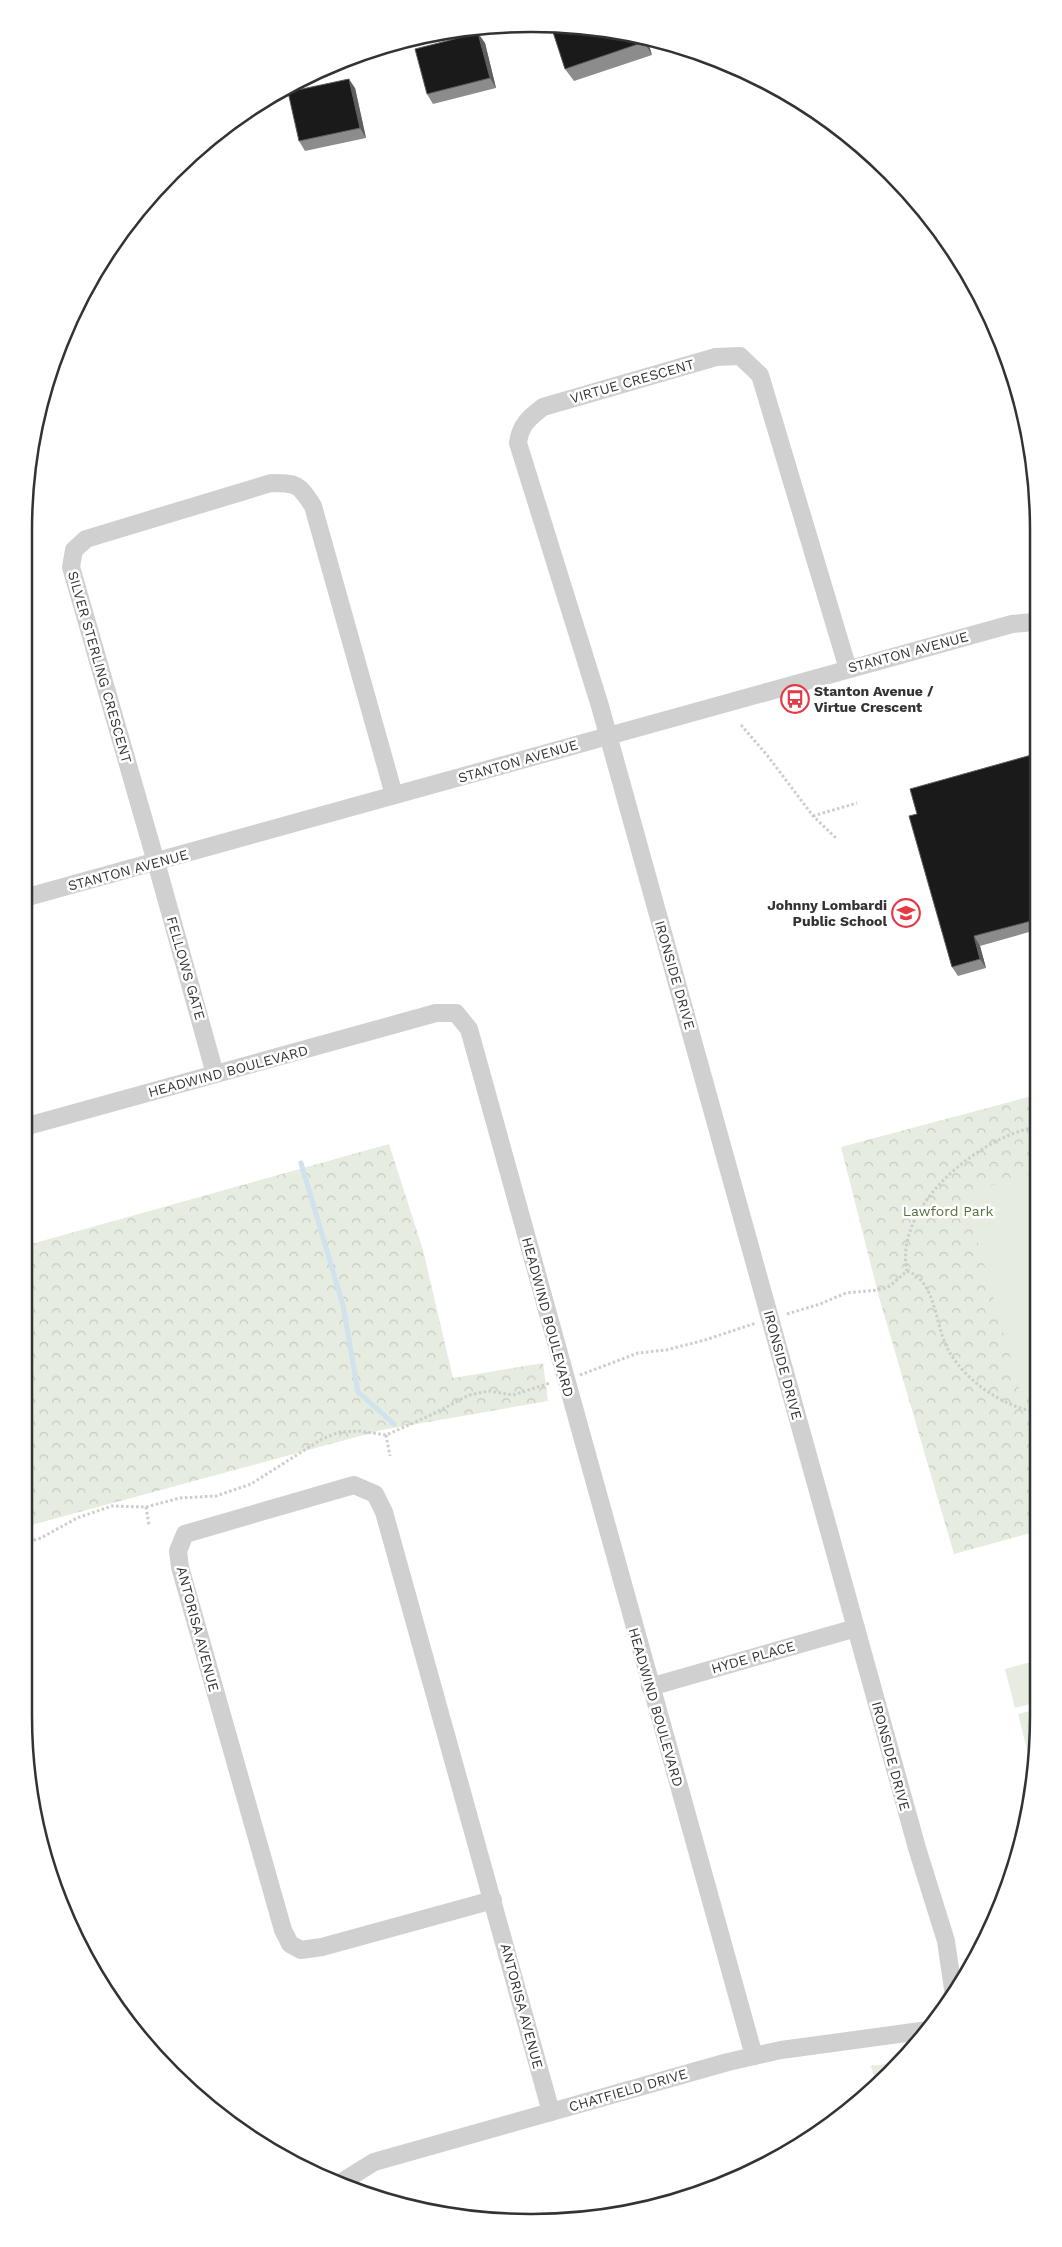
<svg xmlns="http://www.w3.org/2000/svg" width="1062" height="2247" viewBox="0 0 1062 2247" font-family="'Work Sans',sans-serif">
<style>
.forest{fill:url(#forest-crowns)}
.pitch{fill:#e6ecdf}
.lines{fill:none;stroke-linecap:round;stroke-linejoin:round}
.stream{stroke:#cfe2ee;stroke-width:5}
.path{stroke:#cdcdcd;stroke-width:3;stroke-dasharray:2.5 2.5;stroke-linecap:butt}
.minor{stroke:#d0d0d0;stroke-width:18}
.wall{fill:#8c8c8c}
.shaded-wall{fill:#5f5f5f}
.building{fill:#1a1a1a;stroke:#5f5f5f}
.labels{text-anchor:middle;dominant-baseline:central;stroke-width:5;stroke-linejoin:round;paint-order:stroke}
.street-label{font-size:14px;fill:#333;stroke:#fff}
.poi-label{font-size:14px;font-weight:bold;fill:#333;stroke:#fff;text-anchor:start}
.park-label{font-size:14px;fill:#56703f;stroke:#fff}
.rim{fill:none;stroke:#333;stroke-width:2.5}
</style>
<defs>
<pattern id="forest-crowns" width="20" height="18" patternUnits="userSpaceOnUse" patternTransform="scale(1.25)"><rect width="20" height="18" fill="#e6ecdf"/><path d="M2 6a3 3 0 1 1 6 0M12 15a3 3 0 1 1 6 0" fill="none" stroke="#c6cbc0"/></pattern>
</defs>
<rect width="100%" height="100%" fill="#fff"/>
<g class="forest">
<path d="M1036,1095L1038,1531L954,1554L879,1297L841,1147Z"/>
<path d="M389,1144L423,1250L453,1378L543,1363L548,1401L382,1430L24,1527V1246Z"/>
<path d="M900,2062L876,2085L871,2066Z"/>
</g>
<g class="pitch">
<path d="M1036,1173L1037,1386L1020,1392L964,1193Z"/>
<path d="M1031,1662L1038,1692V1702L1015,1708L1005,1669Z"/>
<path d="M1038,1709V1716L1033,1773L1018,1714Z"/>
</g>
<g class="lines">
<path class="stream" d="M301,1163L343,1305L358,1392L394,1424"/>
<g class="path">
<path d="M741,725L767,755L813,816L837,839"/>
<path d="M813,816L857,803"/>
<path d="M907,1271C938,1282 934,1328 950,1353C967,1382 1004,1407 1037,1412"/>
<path d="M787,1314L820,1304L846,1293L878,1290L890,1286L907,1271C893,1207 979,1137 1036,1127"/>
<path d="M580,1375L638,1353L666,1350L705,1340L756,1323"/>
<path d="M386,1435L390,1456"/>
<path d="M146,1507L149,1525"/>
<path d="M24,1543L41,1538L77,1518L112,1506L146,1507L180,1498L216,1496L251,1484L322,1439L340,1432L359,1431L386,1435L429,1416L469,1395L489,1391L513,1395L550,1383"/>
</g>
<g class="minor">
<path d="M848,669L760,375L740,356L716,357L543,407C529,418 520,425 518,443L600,706L917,1848L946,1941L954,1996"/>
<path d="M24,898L1012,624L1034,622"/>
<path d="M215,1074L156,862L71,567L74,550L86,539L271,483C297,483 299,484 313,506L394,795"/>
<path d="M24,1127L436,1013H456L469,1029L754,2056"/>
<path d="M650,1687L856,1628"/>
<path d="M493,1900L322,1947L301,1950L290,1944L283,1930L180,1567L178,1551L185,1534L354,1485L375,1494L384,1512L551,2112"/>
<path d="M337,2185L374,2162L728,2062L781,2050L928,2030"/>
</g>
</g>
<g class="wall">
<path d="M647,39L652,55L574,81L565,69Z"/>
<path d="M485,43L496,88L433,104L427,94Z"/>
<path d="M355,88L366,138L305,151L299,141Z"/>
<path d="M1035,754L1036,930L980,946L986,968L958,976L952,967L917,814Z"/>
</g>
<g class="shaded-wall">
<path d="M478,33L485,43L496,88L490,78Z"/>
<path d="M642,37L647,39L652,55L644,42Z"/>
<path d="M349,79L355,88L366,138L360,128Z"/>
<path d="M974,936L980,946L986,968L980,959Z"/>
</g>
<g class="building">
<path d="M551,26L630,34L642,37L644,42L565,69Z"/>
<path d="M478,33L490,78L427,94L415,49Z"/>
<path d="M349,79L360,128L299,141L288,92Z"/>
<path d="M1035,754V922V920L974,936L980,959L952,967L909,816L917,814L910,789Z"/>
</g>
<defs>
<symbol id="bus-ring" viewBox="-11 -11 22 22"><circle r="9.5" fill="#fff" stroke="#e63946" stroke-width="1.5"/><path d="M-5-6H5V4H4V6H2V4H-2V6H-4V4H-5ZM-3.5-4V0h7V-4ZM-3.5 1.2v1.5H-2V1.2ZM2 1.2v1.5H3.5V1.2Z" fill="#e63946"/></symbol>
<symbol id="school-ring" viewBox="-11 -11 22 22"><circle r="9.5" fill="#fff" stroke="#e63946" stroke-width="1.5"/><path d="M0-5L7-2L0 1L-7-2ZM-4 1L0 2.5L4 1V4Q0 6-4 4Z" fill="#e63946"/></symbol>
</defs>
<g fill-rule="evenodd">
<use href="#bus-ring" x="779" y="683" width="32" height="32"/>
<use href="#school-ring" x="890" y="897" width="32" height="32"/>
</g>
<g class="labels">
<g class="street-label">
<text transform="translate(632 381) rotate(-16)">VIRTUE CRESCENT</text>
<text transform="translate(908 652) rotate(-15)">STANTON AVENUE</text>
<text transform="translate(100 667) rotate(74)">SILVER STERLING CRESCENT</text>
<text transform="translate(518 761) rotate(-16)">STANTON AVENUE</text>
<text transform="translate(128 870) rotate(-15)">STANTON AVENUE</text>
<text transform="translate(186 968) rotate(74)">FELLOWS GATE</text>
<text transform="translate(675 975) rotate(74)">IRONSIDE DRIVE</text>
<text transform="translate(228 1071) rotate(-15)">HEADWIND BOULEVARD</text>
<text transform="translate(548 1317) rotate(75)">HEADWIND BOULEVARD</text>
<text transform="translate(783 1365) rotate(75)">IRONSIDE DRIVE</text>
<text transform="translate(198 1629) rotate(75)">ANTORISA AVENUE</text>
<text transform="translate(753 1657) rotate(-16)">HYDE PLACE</text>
<text transform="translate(656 1707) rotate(74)">HEADWIND BOULEVARD</text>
<text transform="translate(891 1756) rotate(75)">IRONSIDE DRIVE</text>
<text transform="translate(522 2006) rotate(75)">ANTORISA AVENUE</text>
<text transform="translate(628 2090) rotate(-16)">CHATFIELD DRIVE</text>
</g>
<g class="poi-label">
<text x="814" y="691">Stanton Avenue /<tspan x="814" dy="16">Virtue Crescent</tspan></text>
<text x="887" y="905" text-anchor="end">Johnny Lombardi<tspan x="887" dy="16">Public School</tspan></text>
</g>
<g class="park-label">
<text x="948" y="1211">Lawford Park</text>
</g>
</g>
<path d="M0 0H1062V2247H0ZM530 32H532A498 498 0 0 1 1030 530V1716A498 498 0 0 1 532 2214H530A498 498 0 0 1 32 1716V530A498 498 0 0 1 530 32Z" fill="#fff" fill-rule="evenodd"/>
<path class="rim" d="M530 32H532A498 498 0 0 1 1030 530V1716A498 498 0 0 1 532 2214H530A498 498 0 0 1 32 1716V530A498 498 0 0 1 530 32Z"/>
</svg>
